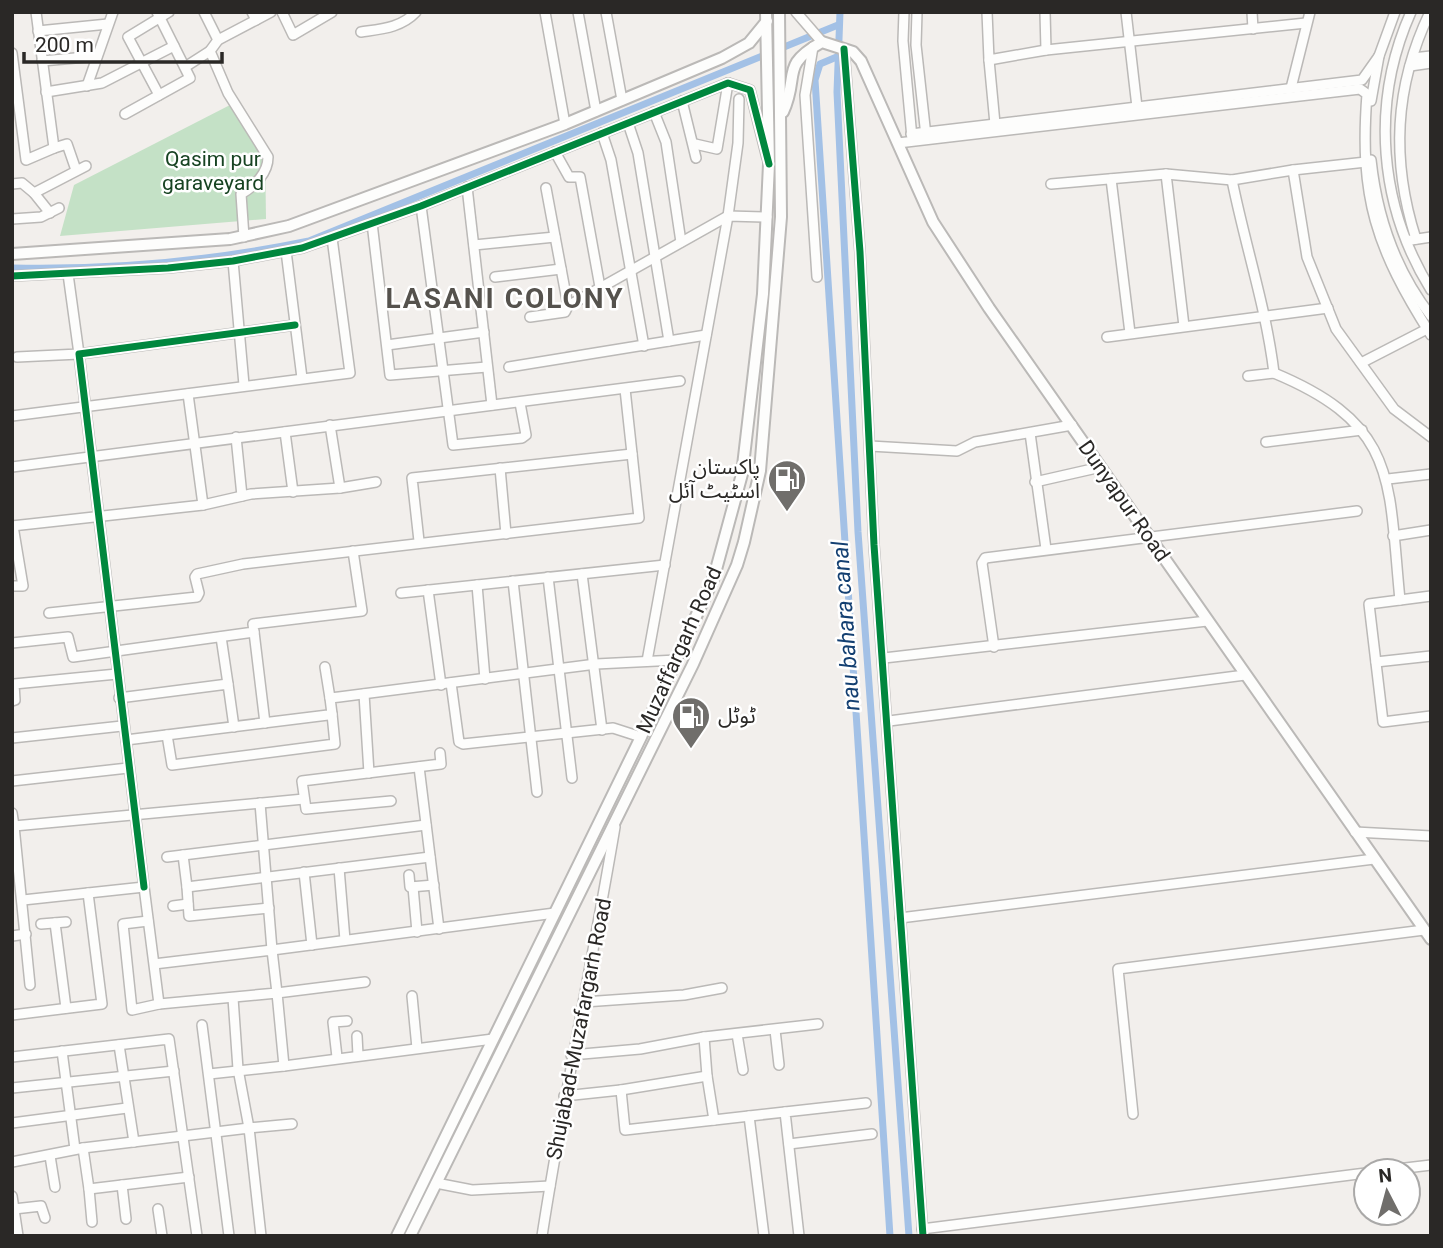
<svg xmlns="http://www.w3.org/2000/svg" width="1443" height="1248" viewBox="0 0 1443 1248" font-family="Roboto,'Noto Sans Arabic',sans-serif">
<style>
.green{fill:#c4e1c6}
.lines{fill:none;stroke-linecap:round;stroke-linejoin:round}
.canal{stroke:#a3c1e6;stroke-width:7}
.minor-casing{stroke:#bbb9b7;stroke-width:12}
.major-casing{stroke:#bbb9b7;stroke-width:14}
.minor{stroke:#fdfdfc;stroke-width:9}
.major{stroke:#fdfdfc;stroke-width:10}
.cycleway-casing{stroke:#fff;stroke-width:11}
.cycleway{stroke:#00873e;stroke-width:7}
.labels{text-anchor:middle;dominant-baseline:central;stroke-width:5;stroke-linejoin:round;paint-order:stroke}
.park-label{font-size:21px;fill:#174322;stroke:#fff}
.poi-label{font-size:21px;fill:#2a2826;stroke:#fff;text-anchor:end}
.street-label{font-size:21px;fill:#2a2826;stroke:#fff}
.water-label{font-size:23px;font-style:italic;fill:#133f71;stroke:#fff}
.district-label{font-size:28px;font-weight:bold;letter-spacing:2px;fill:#55524d;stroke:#fff}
</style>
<rect width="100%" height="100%" fill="#f2efec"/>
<path class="green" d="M232,104L265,150L266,219L60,236L74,185Z"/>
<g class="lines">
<g class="canal">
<path d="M840,12L837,92L858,532L909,1236"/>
<path d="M839,56L820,64L815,80L890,1236"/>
<path d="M12,268C111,270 212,261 309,241L838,25"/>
</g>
<defs>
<g id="minor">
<path d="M204,12L218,40"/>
<path d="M252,12L256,20L271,12"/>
<path d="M282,12L293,35L332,12"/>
<path d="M545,12L565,124"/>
<path d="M578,12L596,111"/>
<path d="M606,12L622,100"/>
<path d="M796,12L822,42"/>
<path d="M904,12L903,41L912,138"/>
<path d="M917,12L916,45L926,136"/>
<path d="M987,12L989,60L1046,50L1045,12"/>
<path d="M1126,12L1137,107"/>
<path d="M1252,12L1253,29"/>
<path d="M1411,12C1370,104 1379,206 1431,290"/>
<path d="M38,31L108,24"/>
<path d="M361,32C381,29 401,28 416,12"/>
<path d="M813,47L805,95L817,277"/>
<path d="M844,49L860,252L874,545L923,1236"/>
<path d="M1046,50L1306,23"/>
<path d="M210,51L228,93L268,157C268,173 255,186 241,194L244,237"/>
<path d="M12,53L26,160L54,148L36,12"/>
<path d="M1413,58L1431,56"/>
<path d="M989,60L995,124"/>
<path d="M42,61L97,56"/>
<path d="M1410,66L1431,63"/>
<path d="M185,67L210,51L218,40L256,20"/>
<path d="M87,86L113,12"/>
<path d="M1291,88L1310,12"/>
<path d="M46,92L102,83L174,46"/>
<path d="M159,95L128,37L169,12"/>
<path d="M682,101L696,158"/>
<path d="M1371,101L1379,56L1395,12"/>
<path d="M654,112L666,142L681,242"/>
<path d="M125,114L190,78L157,12"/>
<path d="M628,123L638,153L669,341"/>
<path d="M602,133L611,160L644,346"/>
<path d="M911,134L1362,80L1379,56"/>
<path d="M898,143L1360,89L1367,94C1359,198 1376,248 1431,335"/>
<path d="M695,144L717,149L728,83"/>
<path d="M54,148L67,144L76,170"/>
<path d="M555,152L569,177H580L600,287"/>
<path d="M1371,160C1377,216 1396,271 1431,316"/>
<path d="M1366,162L1293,170L1307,257L1336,329L1394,409L1431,437"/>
<path d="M1166,174L1184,326"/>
<path d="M1111,179L1130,333"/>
<path d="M1232,180C1245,245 1266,307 1274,373L1248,376"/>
<path d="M12,184L22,183L34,193L50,213"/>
<path d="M1051,184L1166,174L1232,180L1293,170"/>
<path d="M467,187L492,405"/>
<path d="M546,188L568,306"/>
<path d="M34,193L86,166"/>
<path d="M421,206L453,445L522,438L526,435L520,403"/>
<path d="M12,219L41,217L59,208"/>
<path d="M372,223L390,375L487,367"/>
<path d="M1416,239C1391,161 1394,87 1430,12"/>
<path d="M1411,240L1431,237"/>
<path d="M474,245L555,237"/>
<path d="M286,251L302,378"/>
<path d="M233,261L244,385"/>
<path d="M12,276L168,268L233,261L302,248L421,206L728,83L750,90L767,158"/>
<path d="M495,277L561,269"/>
<path d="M530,317L565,312L568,306L728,216L767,217"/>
<path d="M1107,337L1328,308"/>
<path d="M387,345L484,332"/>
<path d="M17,357L79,354L68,274"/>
<path d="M1361,363L1427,329"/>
<path d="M509,367L706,335"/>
<path d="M1274,373C1399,425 1388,481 1400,600"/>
<path d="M188,394L203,505"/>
<path d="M12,416L350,373L332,238"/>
<path d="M330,425L340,488"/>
<path d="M285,432L293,492"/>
<path d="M1030,433L1046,549"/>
<path d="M236,437L242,496"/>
<path d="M1266,442L1362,430"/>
<path d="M870,446L957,451L975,442L1072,425"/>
<path d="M12,467L680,381"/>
<path d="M500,468L506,534"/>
<path d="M1388,479L1431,474"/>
<path d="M1035,482L1101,467"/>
<path d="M12,526L203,505L251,494L340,488L376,482"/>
<path d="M1393,536L1431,530"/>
<path d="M419,541L412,478L632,454"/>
<path d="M582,574L602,730"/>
<path d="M548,577L572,778"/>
<path d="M513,581L537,792"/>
<path d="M477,585L485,679"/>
<path d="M12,586H23L13,526"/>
<path d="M428,590L441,685"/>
<path d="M401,593L665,565"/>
<path d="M1431,596L1369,604L1383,722L1431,716"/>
<path d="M49,613L197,597L199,593L195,577L197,574L243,564L639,518L625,389"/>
<path d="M254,632L265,723"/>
<path d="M221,637L228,684"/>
<path d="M12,643L68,637L73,657L254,632L253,624L362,611L353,551"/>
<path d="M994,647L982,563L985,558L1357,511"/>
<path d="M884,658L1207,621"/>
<path d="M647,661L728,216L738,143L739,99"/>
<path d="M1376,662L1431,656"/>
<path d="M325,667L330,698"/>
<path d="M451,683L459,742L463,744L613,728L641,737"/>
<path d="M364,694L369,773"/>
<path d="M119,698L228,684L234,727"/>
<path d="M12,701L15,700L14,684L117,674"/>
<path d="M889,721L1245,675"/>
<path d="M167,735L172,765L335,744L332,714"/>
<path d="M12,738L122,726"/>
<path d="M126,740L328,715L332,714L330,698L339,697L596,664L677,660"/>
<path d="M419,767L439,929"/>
<path d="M12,781L128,768"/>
<path d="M391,801L306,809L302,781L441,764L440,753"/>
<path d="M260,803L272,950L555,913"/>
<path d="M12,813L14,826L304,799"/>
<path d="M14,826L30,985"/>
<path d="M1355,832L1431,836"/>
<path d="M183,855L187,887L430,857"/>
<path d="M167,857L426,825"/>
<path d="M339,868L345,940"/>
<path d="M304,872L312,945"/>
<path d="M409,875L410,887L434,885"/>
<path d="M144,887L79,354L295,325"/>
<path d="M187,887L189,916L269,908"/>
<path d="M413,887L417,932"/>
<path d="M23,900L144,887L159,1004L277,993L272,950L154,964"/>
<path d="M173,906L188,904"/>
<path d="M900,918L1374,859"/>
<path d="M148,921L123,924L132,1010L159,1004"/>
<path d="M55,923L66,1008"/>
<path d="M41,924L66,922"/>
<path d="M12,936L26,934"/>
<path d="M412,996L417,1048"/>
<path d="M233,998L238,1069L249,1128L292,1124"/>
<path d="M584,1002L684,995L722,988"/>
<path d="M12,1015L102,1004L88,893"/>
<path d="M202,1025L229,1236"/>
<path d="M775,1030L779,1065"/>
<path d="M737,1034L743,1070"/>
<path d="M357,1036L358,1055"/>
<path d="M704,1037L818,1024"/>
<path d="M119,1045L134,1142"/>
<path d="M62,1051L75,1149"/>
<path d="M571,1055L640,1049L704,1037L707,1076"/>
<path d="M12,1057L169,1039L197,1236"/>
<path d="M337,1057L333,1022L347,1021"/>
<path d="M284,1066L493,1039"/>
<path d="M209,1074L284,1066L277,993L365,982"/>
<path d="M12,1088L174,1071"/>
<path d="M621,1090L707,1076L714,1120"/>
<path d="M564,1096L621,1090L625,1130L785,1112"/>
<path d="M1133,1114L1118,969L1424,930"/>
<path d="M749,1116L764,1236"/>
<path d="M12,1123L127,1108"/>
<path d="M789,1144L872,1134"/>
<path d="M83,1148L89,1189L189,1177"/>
<path d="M50,1156L55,1187"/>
<path d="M12,1162L83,1148L249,1128L261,1236"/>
<path d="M1380,1171L1431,1165"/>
<path d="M436,1183L472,1190L550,1186"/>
<path d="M122,1185L126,1219"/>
<path d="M89,1189L92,1222"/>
<path d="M12,1196L18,1236"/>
<path d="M14,1209L41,1206L45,1218"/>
<path d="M158,1209L162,1236"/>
<path d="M922,1229L1366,1173"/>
<path d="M542,1236C563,1099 592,964 615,827"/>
<path d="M799,1236L785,1112L866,1103"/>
</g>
<g id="major">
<path d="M783,112C800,75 779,66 822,42L853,52L861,61L933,222L989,308L1431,939"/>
<path d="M12,254L230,239L289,226L565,124L722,58L749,43L767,21"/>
<path d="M397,1236L641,737L714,577L742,474L763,294L769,164L766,12"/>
<path d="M410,1236L693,664L737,565L744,542L760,471L781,217L779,12"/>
</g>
</defs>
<use href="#minor" class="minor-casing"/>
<use href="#major" class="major-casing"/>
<use href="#minor" class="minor"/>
<use href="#major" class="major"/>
<defs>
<g id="cycleway">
<path d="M844,49L860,252L874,545L923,1236"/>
<path d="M12,276L168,268L233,261L302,248L421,206L728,83L750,90L769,164"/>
<path d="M144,887L79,354L295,325"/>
</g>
</defs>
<use href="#cycleway" class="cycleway-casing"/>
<use href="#cycleway" class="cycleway"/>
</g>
<defs>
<symbol id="fuel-pin" viewBox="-11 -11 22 30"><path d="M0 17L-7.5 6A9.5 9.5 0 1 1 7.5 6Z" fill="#706e6b" stroke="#fff"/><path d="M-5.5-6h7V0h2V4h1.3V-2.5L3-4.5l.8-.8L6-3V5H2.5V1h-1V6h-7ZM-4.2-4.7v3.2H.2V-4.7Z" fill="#fff"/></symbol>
</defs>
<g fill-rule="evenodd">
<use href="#fuel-pin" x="765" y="457" width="44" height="60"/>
<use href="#fuel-pin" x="669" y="694" width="44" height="60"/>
</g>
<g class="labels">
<g class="park-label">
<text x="213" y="159">Qasim pur<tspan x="213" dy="24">garaveyard</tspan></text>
</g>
<g class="poi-label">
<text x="760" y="467">پاکستان<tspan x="760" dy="24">اسٹیٹ آئل</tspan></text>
<text x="718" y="716" text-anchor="start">ٹوٹل</text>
</g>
<g class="street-label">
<text transform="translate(1124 501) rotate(55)">Dunyapur Road</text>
<text transform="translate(679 650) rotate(-66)">Muzaffargarh Road</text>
<text transform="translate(579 1029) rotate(-79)">Shujabad-Muzafargarh Road</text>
</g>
<g class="water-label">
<text transform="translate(846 626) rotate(-94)">nau bahara canal</text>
</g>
<g class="district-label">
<text x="505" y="298">LASANI COLONY</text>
</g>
</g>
<rect width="1443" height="1248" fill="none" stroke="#2a2826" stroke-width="28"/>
<g transform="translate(1387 1192) rotate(354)"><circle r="33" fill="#ffffff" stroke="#aaa9a8" stroke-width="2"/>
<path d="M0-5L12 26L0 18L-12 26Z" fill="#706e6b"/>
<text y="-10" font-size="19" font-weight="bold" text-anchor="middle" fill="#2a2826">N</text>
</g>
<path d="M24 52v10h198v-10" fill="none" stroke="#2a2826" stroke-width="3.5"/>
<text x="35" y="52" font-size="21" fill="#2a2826" stroke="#ffffff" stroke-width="5" paint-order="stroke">200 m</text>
</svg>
